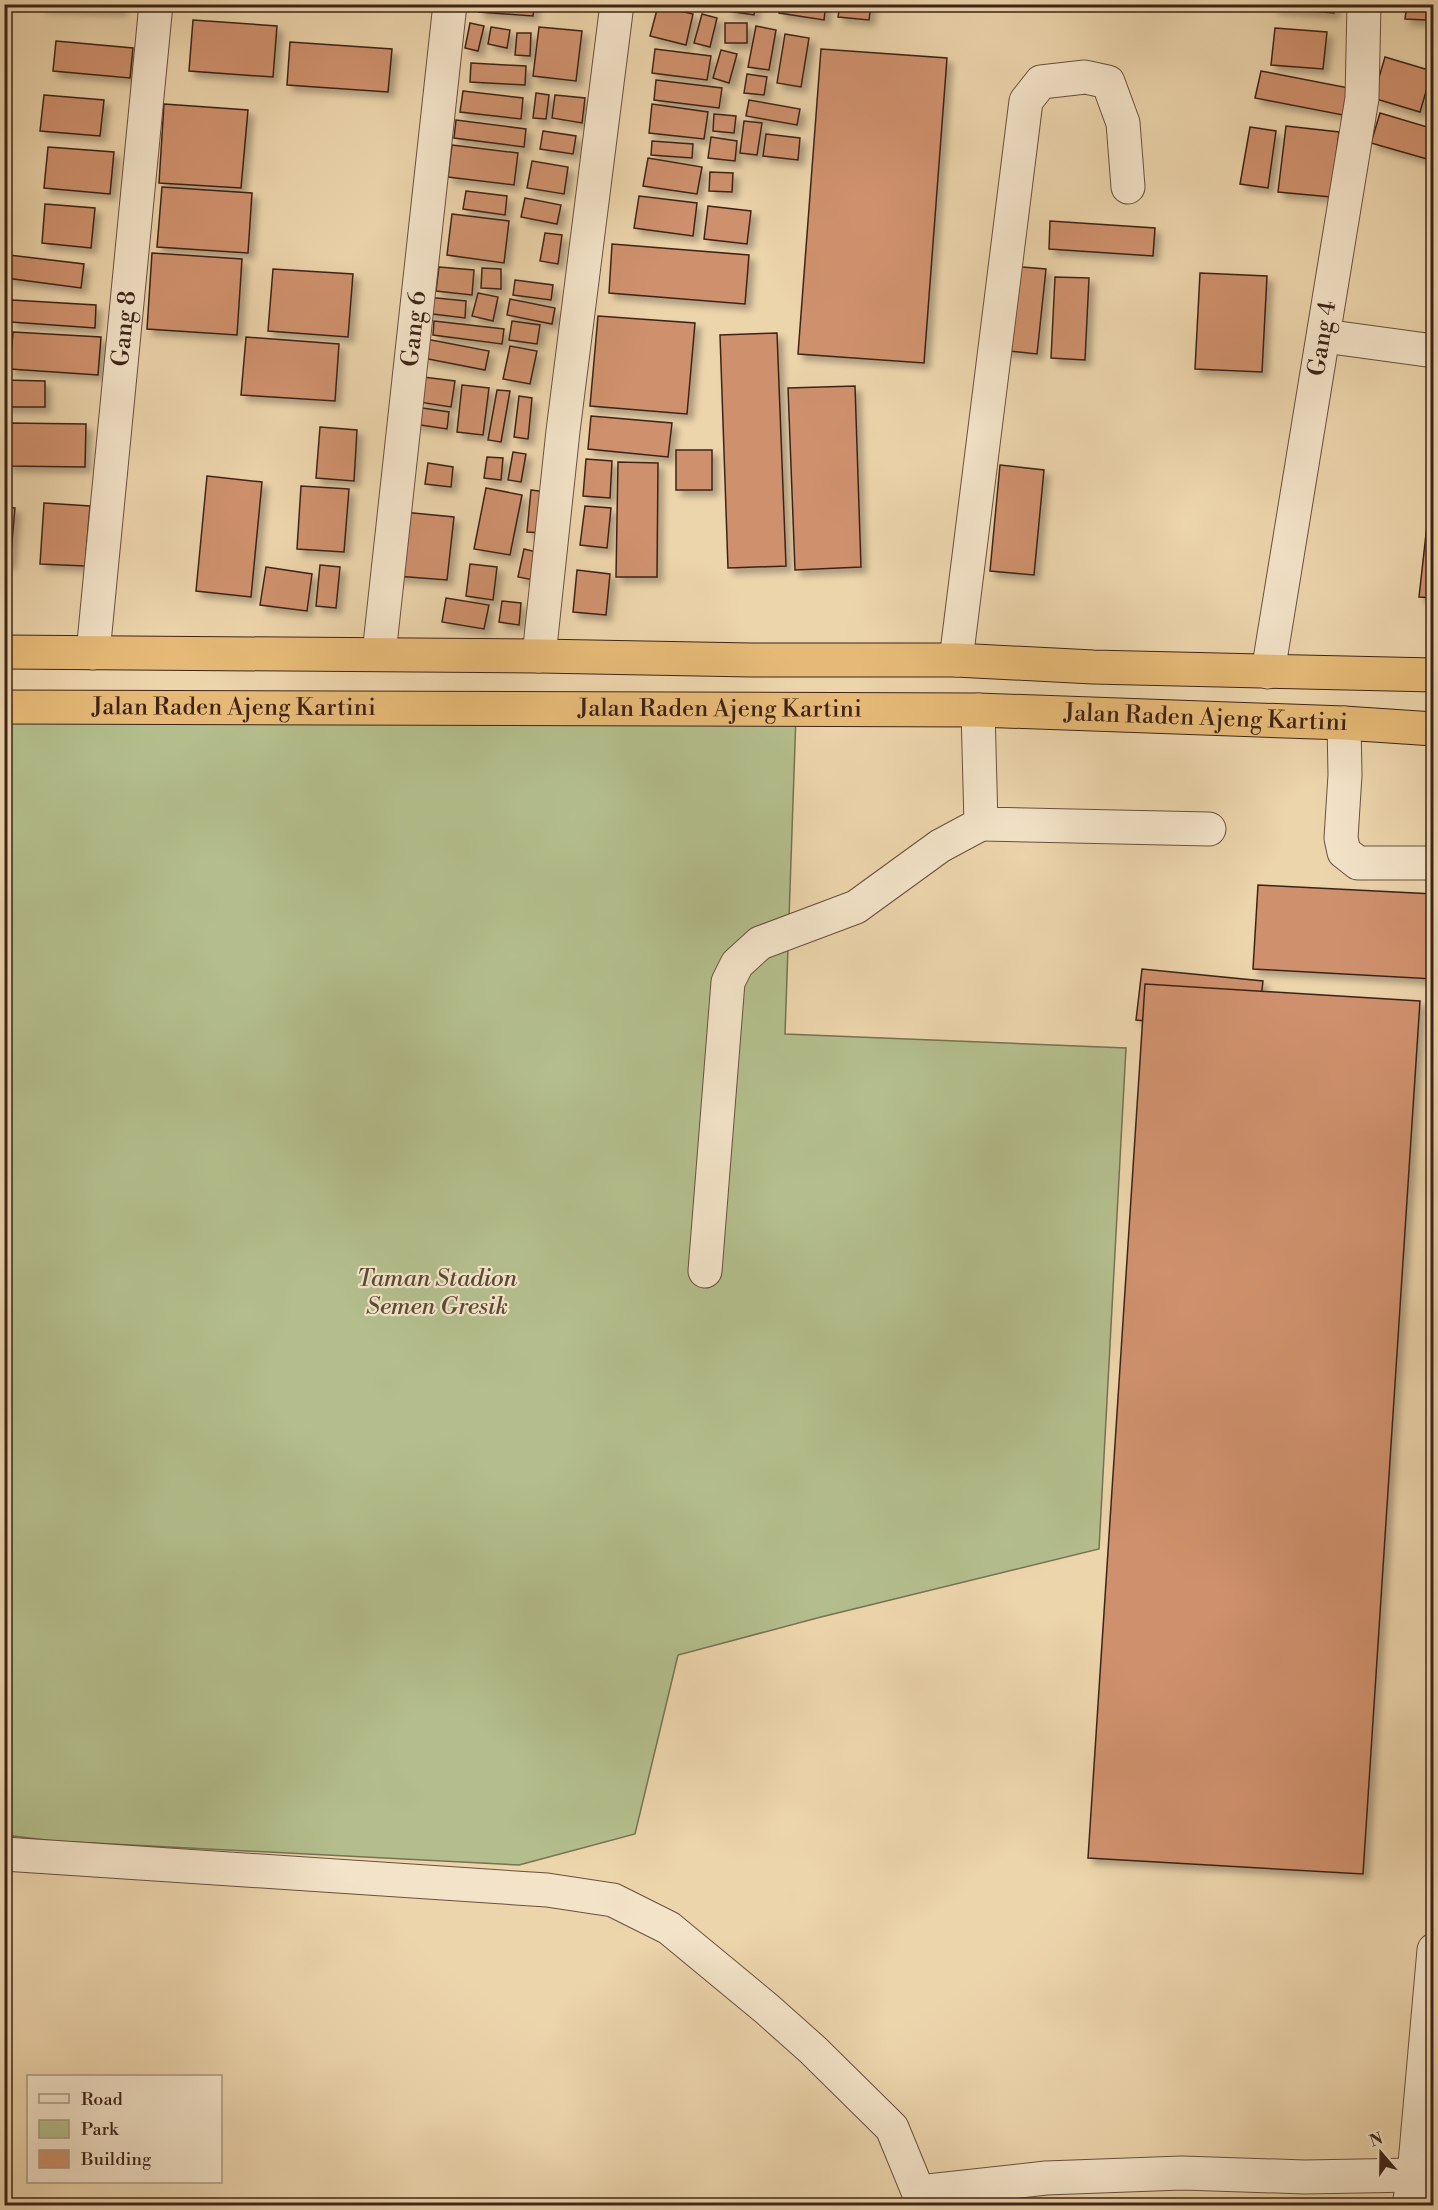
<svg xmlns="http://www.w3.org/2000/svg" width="1438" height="2210" viewBox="0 0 1438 2210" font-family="'Libre Bodoni',serif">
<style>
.green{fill:#b3be8c;stroke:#787152;stroke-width:1.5}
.building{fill:#cf916d;stroke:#3d2419;stroke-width:1.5;filter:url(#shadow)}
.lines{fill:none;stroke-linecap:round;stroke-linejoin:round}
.minor-casing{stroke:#69503e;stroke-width:35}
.highway-casing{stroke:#3d2419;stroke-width:35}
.minor{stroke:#f3e3c8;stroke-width:33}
.highway{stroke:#e6ba76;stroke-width:33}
.labels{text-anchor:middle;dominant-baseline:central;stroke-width:4.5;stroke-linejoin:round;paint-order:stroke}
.street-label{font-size:24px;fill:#3d2419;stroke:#f3e3c8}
.park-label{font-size:24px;font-style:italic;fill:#5a4a36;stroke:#f3e3c8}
</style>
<defs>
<filter id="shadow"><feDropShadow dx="5.5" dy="5.5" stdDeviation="3" flood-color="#0004"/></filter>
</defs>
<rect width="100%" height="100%" fill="#ecd4ab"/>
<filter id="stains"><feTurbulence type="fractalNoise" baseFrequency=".00333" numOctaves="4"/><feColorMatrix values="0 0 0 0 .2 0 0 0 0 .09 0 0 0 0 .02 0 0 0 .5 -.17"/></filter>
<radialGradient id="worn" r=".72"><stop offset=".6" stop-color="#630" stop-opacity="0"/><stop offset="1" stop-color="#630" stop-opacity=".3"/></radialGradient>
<path class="green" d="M5,704L796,715L785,1034L1126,1048L1099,1549L821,1617L678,1655L635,1834L519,1865L54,1841L5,1835Z"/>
<g class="building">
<path d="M41,4H121V10L41,7Z"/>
<path d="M480,4H534L533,16L479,12Z"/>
<path d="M729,4H755L754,15L728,11Z"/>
<path d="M780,4H826L824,20L779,13Z"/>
<path d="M840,4H871L869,20L838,17Z"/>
<path d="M1273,4H1335L1334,13L1273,8Z"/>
<path d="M1407,4H1427L1426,20L1405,19Z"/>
<path d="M1431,4H1434V23H1428Z"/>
<path d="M658,6L693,14L686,45L650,36Z"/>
<path d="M702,14L717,18L710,47L694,43Z"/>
<path d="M193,20L277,26L273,77L189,71Z"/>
<path d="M470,23L484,26L478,51L465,48Z"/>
<rect x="725" y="23" width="22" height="20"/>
<path d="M756,26L776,30L769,70L748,67Z"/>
<path d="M491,27L510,30L507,48L488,44Z"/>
<path d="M539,27L582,31L576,81L533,76Z"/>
<path d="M1275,28L1327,32L1323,69L1271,65Z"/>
<path d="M517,33H531L530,56L515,55Z"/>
<path d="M785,34L809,38L801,87L777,83Z"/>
<path d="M56,41L133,48L130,78L53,71Z"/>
<path d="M290,42L392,49L388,92L287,85Z"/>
<path d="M655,49L711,56L707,80L652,73Z"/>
<path d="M821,49L947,58L924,363L798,354Z"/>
<path d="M721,50L737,54L729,83L713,78Z"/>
<path d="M1385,57L1432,71L1420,112L1373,98Z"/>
<path d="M471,63L526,66L525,85L470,82Z"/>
<path d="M1261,71L1354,89L1348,116L1255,98Z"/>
<path d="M747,74L767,77L764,95L744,93Z"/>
<path d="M656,80L722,88L719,108L654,100Z"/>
<path d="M463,91L523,98L521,119L460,112Z"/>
<path d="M536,93L549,95L546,119L533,118Z"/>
<path d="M1434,94V117L1428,115Z"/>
<path d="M44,95L104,100L100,136L40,131Z"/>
<path d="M555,95L585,98L582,123L552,118Z"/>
<path d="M749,100L800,109L797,125L746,116Z"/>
<path d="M164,104L248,110L241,188L159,183Z"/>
<path d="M652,104L708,112L704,139L649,133Z"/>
<path d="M1380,113L1434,129V161L1371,143Z"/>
<path d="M714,114L736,116L734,133L713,131Z"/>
<path d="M456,120L526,129L524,147L454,138Z"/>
<path d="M744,121L762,123L757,155L740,153Z"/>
<path d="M1286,126L1339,132L1331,197L1278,192Z"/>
<path d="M1250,127L1276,131L1268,188L1240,184Z"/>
<path d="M543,131L576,136L573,154L540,149Z"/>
<path d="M766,134L800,138L798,160L763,156Z"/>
<path d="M711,137L737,141L735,161L708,158Z"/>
<path d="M652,141L693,144L692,158L651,155Z"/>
<path d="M452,145L518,153L514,185L448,177Z"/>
<path d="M48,147L114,152L110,194L44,188Z"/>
<path d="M648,158L702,167L697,194L643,186Z"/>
<path d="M532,161L568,167L564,194L527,188Z"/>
<path d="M710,172L733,173L732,192L709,191Z"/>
<path d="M162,187L252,193L248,253L157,247Z"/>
<path d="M466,191L507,196L505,215L463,209Z"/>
<path d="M639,196L697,203L693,236L634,228Z"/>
<path d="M525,198L561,205L557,224L521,217Z"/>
<path d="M45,204L95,208L91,248L42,243Z"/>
<path d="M708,206L751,211L747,244L704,239Z"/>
<path d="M452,214L509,221L504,263L447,255Z"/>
<path d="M1050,221L1155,228L1153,256L1049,249Z"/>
<path d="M545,233L562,235L558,264L540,261Z"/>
<path d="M612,244L749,255L745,304L609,293Z"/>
<path d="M152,253L242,259L237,335L147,329Z"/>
<path d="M9,255L84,264L81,288L6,278Z"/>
<path d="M1010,266L1046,269L1037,354L1001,350Z"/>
<path d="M439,267L474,270L472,295L436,291Z"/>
<path d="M482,268L501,269V289L481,288Z"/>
<path d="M273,269L353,274L348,337L268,331Z"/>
<path d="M1200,273L1267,276L1262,372L1195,369Z"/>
<path d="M1055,277L1089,278L1085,360L1051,358Z"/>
<path d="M515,280L553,285L551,300L513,295Z"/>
<path d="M478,293L498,297L493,321L472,316Z"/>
<path d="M427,297L466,301L465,318L425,313Z"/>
<path d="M510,299L555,308L552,324L507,315Z"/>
<path d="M12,300L96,305L95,328L11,322Z"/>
<path d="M598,316L695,323L687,414L590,406Z"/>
<path d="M434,321L504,329L502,344L433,335Z"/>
<path d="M512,321L540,325L537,344L509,340Z"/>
<path d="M13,332L101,337L98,375L10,369Z"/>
<path d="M777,333L786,566L728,568L720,335Z"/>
<path d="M246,337L339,344L335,401L241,395Z"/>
<path d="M426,339L489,351L485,370L423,358Z"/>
<path d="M510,346L537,351L530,384L503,379Z"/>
<path d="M423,377L455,381L451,407L419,402Z"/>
<path d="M4,380L45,381V407H4Z"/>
<path d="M462,385L489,388L483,435L457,432Z"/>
<path d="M855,386L861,567L795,570L788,388Z"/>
<path d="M497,390L510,391L501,442L488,440Z"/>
<path d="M519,396L532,398L528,439L514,437Z"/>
<path d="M416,407L449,412L447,429L414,424Z"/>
<path d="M591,416L672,423L668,457L588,449Z"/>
<path d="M8,423L86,424L85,467L7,466Z"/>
<path d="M320,427L357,430L354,481L316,478Z"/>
<rect x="676" y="450" width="36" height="40"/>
<path d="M513,452L526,454L521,482L508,480Z"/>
<path d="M487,457L503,458L501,480L484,478Z"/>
<path d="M586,459L612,461L610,498L583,496Z"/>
<path d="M618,462L658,463L657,577H616Z"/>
<path d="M428,463L453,467L451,487L425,484Z"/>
<path d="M1000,465L1044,470L1034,575L990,571Z"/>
<path d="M207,476L262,482L251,597L196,591Z"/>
<path d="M301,486L349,489L344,552L297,549Z"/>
<path d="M486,488L522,495L510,555L474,549Z"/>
<path d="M1431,489H1434V598L1419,597Z"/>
<path d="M531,490L546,492L543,533L527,532Z"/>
<path d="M44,503L90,506L85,566L40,564Z"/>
<path d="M585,506L611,508L607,548L580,545Z"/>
<path d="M4,507L15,508L10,564L4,563Z"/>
<path d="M403,512L454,517L447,580L396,576Z"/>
<path d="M524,549L545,554L539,581L518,577Z"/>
<path d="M470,564L497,567L493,600L466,596Z"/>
<path d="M320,565L340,567L336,608L316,606Z"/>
<path d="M266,567L312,574L307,611L260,605Z"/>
<path d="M577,570L610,574L606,615L573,612Z"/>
<path d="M446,598L489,605L484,629L442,622Z"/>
<path d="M502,601L521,603L519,625L499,622Z"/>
<path d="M1258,885L1434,894V979L1253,969Z"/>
<path d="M1142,969L1263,981L1257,1032L1136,1020Z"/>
<path d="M1145,984L1420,1001L1363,1874L1088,1858Z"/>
</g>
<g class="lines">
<defs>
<g id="minor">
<path d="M1324,336L1434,351"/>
<path id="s1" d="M93,653L156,4"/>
<path id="s2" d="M379,654L450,4"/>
<path d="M539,656L563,431L617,4"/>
<path d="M956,660L1026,101L1041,82L1085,77L1108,82L1123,123L1128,187"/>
<path id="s3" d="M1268,672L1362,98L1364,4"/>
<path d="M978,710L981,824L1209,829"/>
<path d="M1344,723L1345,775L1341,838L1344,852L1358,863H1434"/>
<path d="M705,1271L728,982L737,964L760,943L856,907L940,846L981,824"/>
<path d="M4,1854L547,1890L613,1900L669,1928L767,2009L813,2050L892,2128L924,2206"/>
<path d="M919,2192L1046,2178L1182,2173L1305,2177L1414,2175L1434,2180"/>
<path d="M1409,2206L1414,2175L1434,1950"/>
</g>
<g id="highway">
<path d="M4,652L539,656L751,660H956L1093,667L1434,675"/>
<path id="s4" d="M4,707L978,710L1344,723L1434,729"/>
</g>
</defs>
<use href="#minor" class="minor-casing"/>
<use href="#highway" class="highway-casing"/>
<use href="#minor" class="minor"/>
<use href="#highway" class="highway"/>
</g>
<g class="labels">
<g class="street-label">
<text stroke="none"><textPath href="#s1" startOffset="326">Gang 8</textPath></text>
<text stroke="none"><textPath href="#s2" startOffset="327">Gang 6</textPath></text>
<text stroke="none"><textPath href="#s3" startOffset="338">Gang 4</textPath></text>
<text stroke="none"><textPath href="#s4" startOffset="230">Jalan Raden Ajeng Kartini</textPath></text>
<text stroke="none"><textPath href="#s4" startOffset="716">Jalan Raden Ajeng Kartini</textPath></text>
<text stroke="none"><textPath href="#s4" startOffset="1202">Jalan Raden Ajeng Kartini</textPath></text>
</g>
<g class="park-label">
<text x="437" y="1279">Taman Stadion<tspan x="437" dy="28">Semen Gresik</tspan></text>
</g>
</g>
<rect width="1438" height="2210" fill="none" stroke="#ecd4ab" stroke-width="24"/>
<rect x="6" y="6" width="1426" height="2198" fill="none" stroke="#3d2419" stroke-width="3"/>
<rect x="12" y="12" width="1414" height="2186" fill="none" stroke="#3d2419" stroke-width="1.5"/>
<rect x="27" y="2075" width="195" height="108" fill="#f3e3c8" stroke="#aa9782" stroke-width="1.5"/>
<rect x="39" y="2094" width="30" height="9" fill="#f3e3c8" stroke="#aa9782" stroke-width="1.5"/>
<text x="81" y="2105" font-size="18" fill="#3d2419">Road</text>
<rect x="39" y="2120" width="30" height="18" fill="#b3be8c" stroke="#aa9782" stroke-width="1.5"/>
<text x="81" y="2135" font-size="18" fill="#3d2419">Park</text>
<rect x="39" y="2150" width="30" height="18" fill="#cf916d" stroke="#aa9782" stroke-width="1.5"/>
<text x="81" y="2165" font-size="18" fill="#3d2419">Building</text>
<g transform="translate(1381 2153) rotate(340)" stroke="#f3e3c8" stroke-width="4.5" paint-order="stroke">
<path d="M0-4.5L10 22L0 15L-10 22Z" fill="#3d2419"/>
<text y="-9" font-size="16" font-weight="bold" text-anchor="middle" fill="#3d2419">N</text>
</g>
<rect width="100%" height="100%" filter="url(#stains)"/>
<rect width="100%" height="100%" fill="url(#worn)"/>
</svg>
